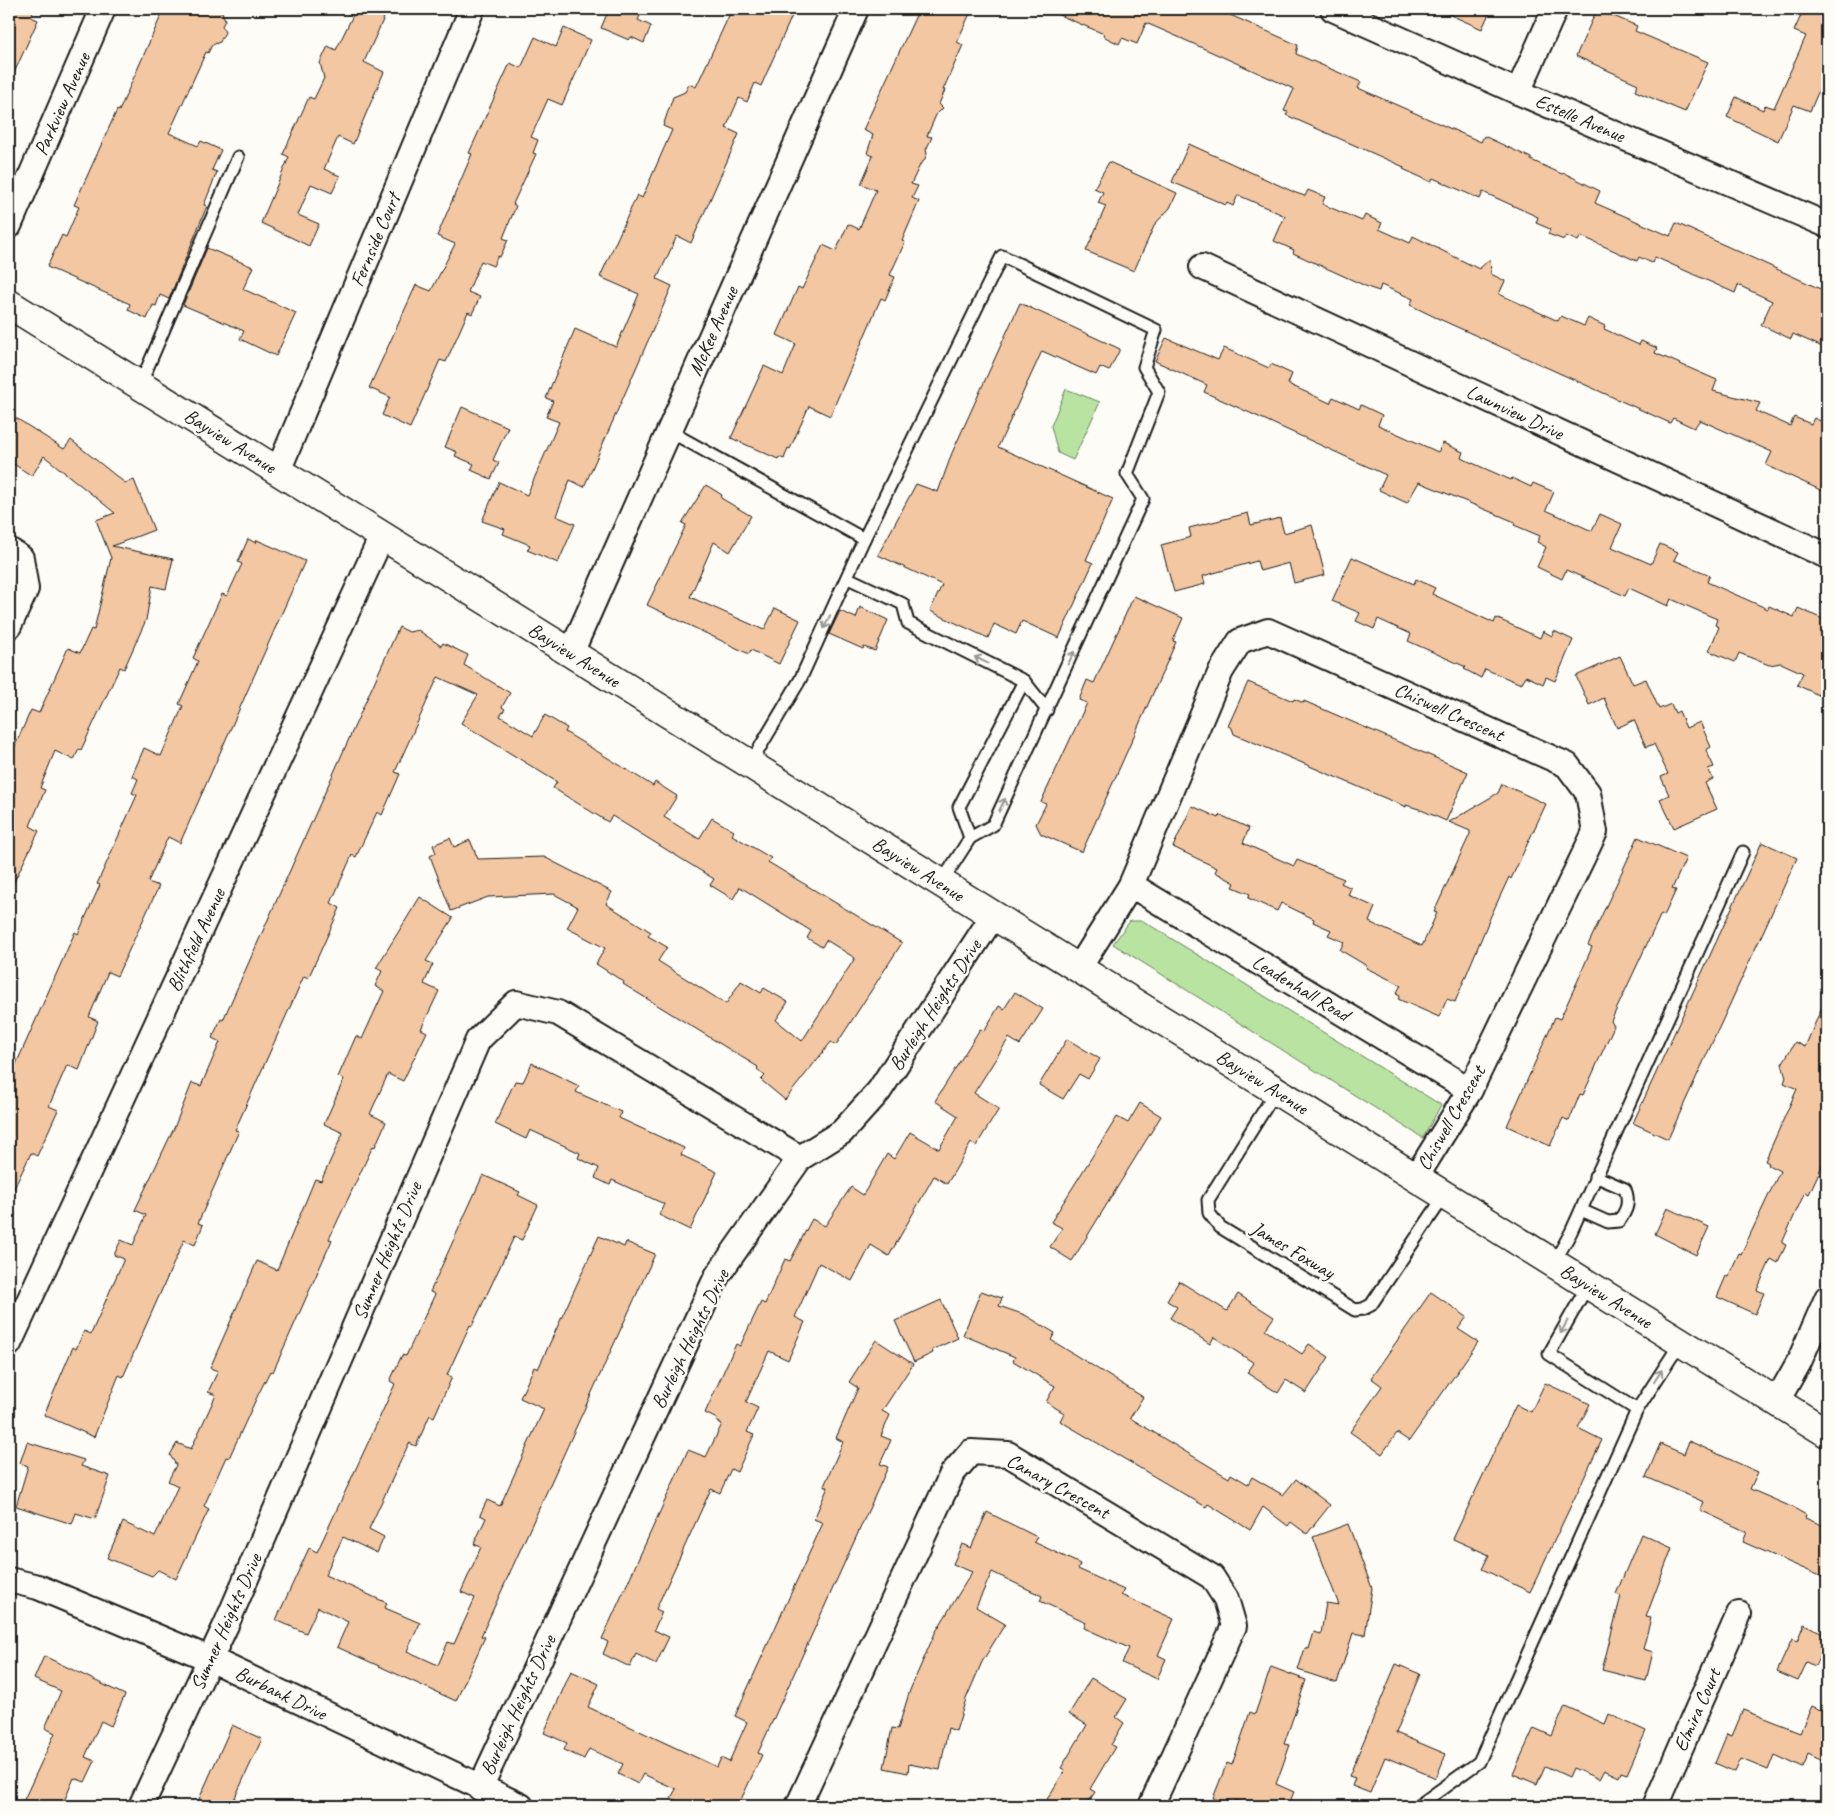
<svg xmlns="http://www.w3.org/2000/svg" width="1836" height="1815" viewBox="0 0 1836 1815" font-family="Caveat,sans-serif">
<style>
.green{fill:#b8e3a1;stroke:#6a805e}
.building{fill:#f3c7a2;stroke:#1c1c1c}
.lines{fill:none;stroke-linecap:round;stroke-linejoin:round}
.service-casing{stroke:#1c1c1c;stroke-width:15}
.minor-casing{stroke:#1c1c1c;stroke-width:28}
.secondary-casing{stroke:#1c1c1c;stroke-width:31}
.service{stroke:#fdfcf7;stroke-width:11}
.minor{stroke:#fdfcf7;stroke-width:24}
.secondary{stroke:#fdfcf7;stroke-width:28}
.oneway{stroke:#989794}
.labels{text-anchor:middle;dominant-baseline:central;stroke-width:5;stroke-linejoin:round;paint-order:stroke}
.street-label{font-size:20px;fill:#1c1c1c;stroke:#fdfcf7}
</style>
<rect width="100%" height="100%" fill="#fdfcf7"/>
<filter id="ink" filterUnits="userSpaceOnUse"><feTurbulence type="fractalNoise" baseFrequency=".02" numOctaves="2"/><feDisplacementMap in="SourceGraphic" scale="10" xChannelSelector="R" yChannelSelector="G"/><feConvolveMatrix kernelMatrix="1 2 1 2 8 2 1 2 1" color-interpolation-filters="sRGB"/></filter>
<g filter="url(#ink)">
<g class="green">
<path d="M1066,389L1100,402L1073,460L1058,453L1051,426Z"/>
<path d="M1130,921H1143L1441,1105L1423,1138L1113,944Z"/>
</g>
<g class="building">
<path d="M9,9H34L31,17L38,20L9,84Z"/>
<path d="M164,9H216L222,12L225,20L222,26L225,32L220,42L212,45L208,53L206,52L169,133L198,146L201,141L221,150L212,170L217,172L204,205L207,206L169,299L160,295L156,306L153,305L147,319L128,310L130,304L47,267L62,235L66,237L79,207L74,205L117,110L119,111Z"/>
<path d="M356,9H388L364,62L384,72L353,144L338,137L324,169L340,176L332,193L311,184L298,215L319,224L309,246L261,223L289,157L283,154L309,97L314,99L324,78L320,63L328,46L336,50Z"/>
<path d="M609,9H643L638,20L651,26L644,43L631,37L629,40L601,28Z"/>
<path d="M732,9H795L761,86L755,83L747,102L739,98L726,128L739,134L691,243L677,236L657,279L672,286L584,487L570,480L556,516L575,524L558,563L527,550L530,545L503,534L505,529L482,521L499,482L527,495L559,422L546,417L553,401L546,398L575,329L616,347L639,294L600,277L637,195L642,198L672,130L663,126L673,97L685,92L689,84L696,87Z"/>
<path d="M919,9H972L957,42L963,45L943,90H945L939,104L943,108L936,115L927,136L932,137L926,150L927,154L924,161L921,163L911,184L918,186L912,198L919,201L902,241L905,242L890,275L895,277L885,300L881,298L830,416L809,406L790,449L788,448L784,459L779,457L778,459L731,438L764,366L783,375L796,344L777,335L798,287L802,289L823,245L836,251L848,224L859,229L876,190L861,184L873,156L867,153L873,135L863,130Z"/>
<path d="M1045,9H1230L1228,14L1298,45L1296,54L1361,82L1358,88L1481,142L1484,136L1531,158V160L1562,174L1564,173L1600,191L1595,203L1670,236L1676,223L1827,292V349L1793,334L1791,339L1761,325L1772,301L1738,285L1735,293L1655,257L1652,263L1639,257L1637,261L1581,236L1578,241L1566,236L1564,240L1548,234L1550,229L1536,223L1538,217L1483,192L1480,199L1433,178L1431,182L1403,169L1404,167L1286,115L1288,112L1284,111L1294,89L1176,36L1146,23L1137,44L1122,38L1119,44L1103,36L1104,34Z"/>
<path d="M1437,9H1491L1482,29Z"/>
<path d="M1597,9L1637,26L1635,31L1708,62L1685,112L1635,91L1638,84L1576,56Z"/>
<path d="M1804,9H1827V72L1810,111L1794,105L1778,141L1727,117L1736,97L1763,110L1765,105L1774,108L1806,36L1794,31Z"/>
<path d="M564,28L591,40L562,105L548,99L531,137L538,140L533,153L536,154L513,204L516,206L503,238L508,240L500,257L498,256L493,266L481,261L468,292L480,297L472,314L468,312L446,362L440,360L410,428L382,415L390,397L369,388L416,285L431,291L455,244L437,236L472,154L469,153L510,63L521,68L535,37L556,47Z"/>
<path d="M1189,144L1296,193L1305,196L1308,190L1325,197L1322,204L1362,221L1365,215L1382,223L1379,229L1410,243L1413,236L1479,269L1490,259L1491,274L1505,281L1499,294L1558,321L1561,316L1584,326L1588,318L1605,326L1604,329L1639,345L1641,341L1657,348L1655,353L1717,380L1713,391L1760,403L1756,411L1790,426L1794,417L1811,424L1814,418L1827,424V493L1766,465L1772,452L1700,420L1694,428L1673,418L1670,423L1437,318L1410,305L1413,299L1381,285L1379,291L1370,288L1293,253L1294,250L1274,241L1285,216L1238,195L1233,206L1227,203L1226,205L1172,182Z"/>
<path d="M1109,162L1177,193L1170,208L1155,224L1134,271L1086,251L1106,206L1098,203L1103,192L1094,188Z"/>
<path d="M207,248L253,267L243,289L296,313L276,356L240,339L244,331L183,305Z"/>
<path d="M1020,303L1120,349L1109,371L1100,367L1096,375L1042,351L998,447L1113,499L1086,560L1093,563L1059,638L1022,621L1016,634L994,624L988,638L930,611L942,585L878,555L916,484L938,492L952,453Z"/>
<path d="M1166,338L1218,360L1224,348L1269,368L1271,364L1292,374L1288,384L1330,403L1333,397L1359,409L1361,405L1382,415L1378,425L1438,452L1443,443L1463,452L1461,458L1511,480L1512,478L1531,487L1533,483L1554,492L1546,510L1592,531L1600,514L1622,524L1612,547L1651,564L1660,544L1678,552L1674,560L1710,575L1707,582L1768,609L1769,606L1794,617L1798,608L1827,621V699L1797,685L1803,673L1781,663L1769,665L1739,653L1735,662L1709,651L1719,627L1715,625L1717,619L1671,599L1668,606L1629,588L1625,596L1566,570L1562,579L1537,567L1546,547L1537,542L1540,536L1514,525L1515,522L1419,482L1407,503L1379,490L1386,475L1204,392L1207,385L1155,361Z"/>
<path d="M462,407L508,427L493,460L499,463L491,479L471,470L474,464L455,456L457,452L445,447Z"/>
<path d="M16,418L64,449L71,440L125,483L134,480L154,530L112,546L173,559L166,589L152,586L146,620L124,669L120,667L81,750L79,749L74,760L55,751L40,788L45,790L30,826L39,831L9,892V759L31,710L39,713L68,648L80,653L91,629L94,630L111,558L96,520L115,513L44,456L32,476L9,461V422L12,424Z"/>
<path d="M706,485L722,495L721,498L751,516L730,552L714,542L690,597L764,630L775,608L800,620L779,664L751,650L749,654L647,605L686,525L682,523Z"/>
<path d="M1248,513L1251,525L1280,518L1284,533L1312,525L1325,575L1294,583L1289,563L1260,571L1257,561L1203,576L1205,584L1174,592L1161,545L1191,537L1189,528Z"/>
<path d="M248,539L256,543L257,540L305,561L180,843L168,837L148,882L159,886L117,976L108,972L89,1017L98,1021L79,1070L67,1065L49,1106L58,1110L37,1156L31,1153L9,1199V1080L75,932L78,934L100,885L97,884L137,795L132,793L138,779L132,776L144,748L161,756L183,706L179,704L198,661L193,658L222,594L227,596L242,564L238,562Z"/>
<path d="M1352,557L1414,584L1416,579L1435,588L1432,594L1494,623L1496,618L1540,638L1543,631L1552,636L1554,631L1573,640L1555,681L1546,677L1543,684L1526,676L1521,684L1485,669L1481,678L1464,669L1466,667L1408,641L1411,634L1378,619L1374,629L1356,621L1360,613L1332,601Z"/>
<path d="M1134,596L1183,618L1173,641L1176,642L1082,852L1041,834L1036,824L1046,804L1041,802L1087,703L1079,700L1087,680L1094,683Z"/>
<path d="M860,607L888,620L875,651L864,647L863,649L829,634L840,611L856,618Z"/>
<path d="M399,627L409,632L418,630L441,646L443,643L468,655L464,665L510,693L502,707L505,709L500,716L533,736L545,715L567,728L565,732L613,761L653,786L655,782L677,796L664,817L699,839L712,818L734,831L732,835L771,858L768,862L902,943L836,1045L831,1042L785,1100L761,1080L765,1076L757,1069L758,1067L623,984L624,982L596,964L605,948L567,928L578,907L554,894L488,897L451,911L430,856L436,853L433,845L450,838L454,847L470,840L478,859L544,857L612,892L606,904L651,932L648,936L667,947L658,961L726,1004L741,981L761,993L764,988L788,1002L776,1020L802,1041L855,958L826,940L822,947L807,938L811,931L740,887L733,899L710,885L714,879L612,816L608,822L553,788L557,782L461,723L478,695L438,677L395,772L400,774L382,815L377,812L356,857L352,855L331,903L340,908L311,972L308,978L304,976L235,1130L239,1131L198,1223L203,1225L195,1245L184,1240L123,1377L119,1375L94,1437L44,1415L73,1347L76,1349L84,1331L91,1334L124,1259L114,1255L121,1240L133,1245L146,1215L135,1210L174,1128L192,1083L201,1086L220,1042L212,1038L221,1019L223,1020Z"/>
<path d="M1620,656L1633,684L1646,679L1659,709L1671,704L1675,713L1679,711L1686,728L1700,722L1711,747L1706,750L1714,767L1708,769L1713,779L1705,783L1717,809L1674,828L1660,799L1669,795L1661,777L1668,774L1654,744L1646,747L1634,720L1617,728L1604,698L1589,705L1576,676Z"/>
<path d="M1248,682L1293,701L1294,699L1304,703V701L1468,772L1446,821L1419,809L1406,805V807L1234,734L1232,728L1228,726Z"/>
<path d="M1502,784L1546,804L1511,879L1509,877L1490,918L1455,1002L1447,999L1439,1017L1398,999L1400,996L1396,994L1401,985L1366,968L1367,966L1340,950L1344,942L1328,935L1331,930L1313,922L1314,919L1281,903L1277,911L1248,898L1250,894L1233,887L1235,883L1215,872L1217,868L1173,847L1192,806L1219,818L1220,815L1249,828L1243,843L1294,866L1297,860L1344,879L1341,883L1351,888L1348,895L1375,907L1369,922L1422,946L1437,913L1434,912L1470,834V831L1449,822L1498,793Z"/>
<path d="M1638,837L1686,858L1672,889L1676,890L1664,916L1661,914L1611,1021L1614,1026L1583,1095L1580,1094L1569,1121L1563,1118L1550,1146L1507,1126L1555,1017L1560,1019L1578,980L1592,947L1588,945Z"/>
<path d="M1762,842L1797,858L1668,1139L1633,1123Z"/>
<path d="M420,897L453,918L426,961L433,964L424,984L439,991L421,1029L427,1032L403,1081L388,1074L370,1114L386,1122L375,1147L373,1146L329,1239L332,1240L273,1372L270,1371L257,1397L229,1458L226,1457L204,1506L209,1509L190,1549L176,1579L158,1570L152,1576L107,1558L123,1522L155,1537L178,1486L168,1481L176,1465L170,1455L177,1443L191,1449L216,1395L208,1392L218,1371L210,1368L257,1261L277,1270L315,1179L321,1181L343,1133L324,1124L344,1079L338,1077L356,1036L362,1039L384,991L375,986L382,971L376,968Z"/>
<path d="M1015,992L1043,1009L1020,1045L1009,1038L974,1093L999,1109L976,1146L971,1143L947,1184L934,1176L889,1256L871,1245L852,1281L819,1263L795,1317L805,1322L788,1360L769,1351L746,1402L758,1408L747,1432L754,1435L737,1472L731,1469L720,1493L711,1489L656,1609L662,1612L654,1630L669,1637L656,1664L636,1654L630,1667L603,1654L608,1642L602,1639L688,1450L706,1457L722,1424L716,1421L717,1419L705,1413L736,1344L740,1346L761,1302L765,1304L785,1259L790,1261L812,1219L825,1226L851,1187L863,1195L887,1154L894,1159L910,1132L939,1149L958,1116L935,1101L980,1029L984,1031L999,1006L1004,1009Z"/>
<path d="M1827,995V1155L1809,1194L1805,1192L1782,1243L1786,1245L1778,1263L1771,1259L1757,1290L1764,1293L1755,1314L1717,1297L1726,1276L1728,1277L1739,1253L1741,1254L1780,1171L1768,1165L1769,1163L1765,1161L1797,1089L1784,1083L1786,1077L1782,1064L1795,1042L1805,1047Z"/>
<path d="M1067,1039L1100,1059L1088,1079L1079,1074L1063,1099L1039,1085Z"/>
<path d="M532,1063L579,1086L576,1092L621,1112L619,1118L684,1148L681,1155L717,1172L690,1230L659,1215L664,1204L612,1180L610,1185L595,1178L599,1168L578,1158L580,1153L530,1130L526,1139L495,1124L515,1081L523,1082Z"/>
<path d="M1140,1103L1161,1116L1072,1261L1050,1247L1062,1228L1051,1222L1117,1117L1128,1123Z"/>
<path d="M483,1175L520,1192L518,1195L538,1205L522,1240L514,1237L472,1326L470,1325L447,1375L452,1377L434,1417L430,1415L416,1446L409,1443L369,1529L384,1537L377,1553L343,1537L325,1575L387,1603L385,1608L420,1623L407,1651L438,1665L448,1642L454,1644L475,1598L461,1592L481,1547L474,1544L486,1518L480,1515L487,1500L500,1506L544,1409L520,1398L534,1367L538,1369L599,1236L624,1247L626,1242L655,1254L481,1636L485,1637L456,1701L337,1647L348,1622L318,1607L306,1633L276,1620L309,1548L317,1552L366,1447L395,1384L390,1381L402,1355L406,1356L435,1294L430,1292Z"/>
<path d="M1667,1208L1709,1227L1696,1255L1655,1234Z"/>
<path d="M1179,1281L1227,1311L1238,1294L1274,1317L1265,1330L1302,1354L1309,1344L1329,1357L1306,1393L1286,1380L1278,1393L1247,1373L1254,1363L1214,1337L1210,1344L1170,1318L1177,1307L1167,1301Z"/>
<path d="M981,1291L1002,1298L999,1306L1025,1315L1055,1333L1051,1340L1143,1397L1130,1418L1229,1478L1231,1474L1248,1484L1252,1477L1283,1495L1296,1479L1330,1505L1307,1534L1291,1522L1288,1526L1263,1507L1250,1530L1208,1504L1206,1507L1060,1421L1064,1413L1046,1402L1055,1386L1013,1361L1015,1357L963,1335Z"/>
<path d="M1431,1292L1467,1317L1458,1329L1478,1342L1409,1441L1397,1433L1382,1454L1350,1432L1382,1386L1371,1378Z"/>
<path d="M941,1300L958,1338L932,1350L933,1353L914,1362L895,1321Z"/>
<path d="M876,1340L913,1364L882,1411L890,1415L881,1436L891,1440L880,1464L888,1467L758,1753L762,1755L738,1806H689L671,1798L676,1789L643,1774L638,1784L618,1774L623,1764L589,1749L584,1759L564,1750L567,1743L544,1733L571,1671L599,1684L588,1707L717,1767L721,1758L729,1762L747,1722L735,1716L823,1523L814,1519L828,1487L824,1486L843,1442L836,1438L858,1388L849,1382Z"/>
<path d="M1545,1383L1590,1404L1578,1428L1602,1440L1530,1592L1482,1569L1489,1555L1453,1539L1516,1405L1531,1412Z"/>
<path d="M1689,1441L1758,1472L1750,1489L1794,1508L1806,1515L1805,1518L1827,1527V1579L1743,1542L1747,1532L1700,1510L1704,1502L1646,1477L1660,1444L1684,1454Z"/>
<path d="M27,1442L84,1460L81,1466L110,1476L95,1519L76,1513L72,1524L16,1506L28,1466L20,1463Z"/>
<path d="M987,1512L1037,1537L1034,1542L1080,1564L1078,1569L1124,1590L1121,1595L1174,1619L1158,1655L1166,1659L1157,1679L1122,1663L1129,1648L1084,1628L1086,1622L1040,1601L1042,1596L992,1572L976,1607L1005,1624L982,1662L966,1699L956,1731L948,1728L940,1770L909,1764L908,1773L884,1768L892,1728L898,1729L910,1690L935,1633L972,1572L953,1564L962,1544L971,1548Z"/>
<path d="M1348,1524L1372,1588L1365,1635L1353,1633L1337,1683L1298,1670L1305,1648L1309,1649L1314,1632L1321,1634L1326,1603L1339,1605L1313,1537Z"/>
<path d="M1641,1534L1672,1548L1646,1617L1651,1618L1643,1649L1653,1652L1646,1681L1602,1670L1621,1596L1616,1594Z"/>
<path d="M1804,1624L1827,1635V1638L1815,1666L1807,1662L1798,1681L1777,1672L1792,1639L1797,1641Z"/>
<path d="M44,1656L125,1695L111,1726L101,1721L85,1757L95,1761L85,1782L74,1778L62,1806H21L55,1733L45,1728L61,1691L34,1679Z"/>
<path d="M1396,1664L1420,1674L1396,1733L1446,1754L1436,1778L1385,1757L1370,1793L1352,1786L1355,1778L1349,1776Z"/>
<path d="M1271,1667L1306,1680L1284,1744L1290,1745L1276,1784L1294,1792L1288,1806H1250L1235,1800L1233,1806L1213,1798L1227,1763L1232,1765L1250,1712L1255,1714Z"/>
<path d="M1091,1678L1127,1699L1116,1717L1124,1723L1111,1745L1115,1747L1090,1789L1095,1792L1086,1806H1043L1065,1770L1061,1768L1087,1725L1069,1714Z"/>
<path d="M1565,1706L1605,1724L1609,1714L1646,1731L1627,1774L1621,1772L1619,1777L1604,1770L1599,1779L1573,1768L1569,1777L1545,1766L1537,1784L1513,1774L1534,1728L1552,1736Z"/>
<path d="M1812,1706L1827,1713V1763L1808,1754L1802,1768L1774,1755L1768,1770L1741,1759L1735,1772L1715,1763L1727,1734L1732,1736L1743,1710L1800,1732Z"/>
<path d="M232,1725L262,1739L231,1806H196Z"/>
</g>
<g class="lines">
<defs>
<g id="service">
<path d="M140,385L238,157"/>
<path d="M669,431L864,539"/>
<path d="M848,578L903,604L908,623L1024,681L1047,710"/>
<path d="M750,764L800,680L864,539L1002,256L1156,330L1144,367L1159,392L1127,474L1143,499L993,825L970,838L941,883"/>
<path d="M970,838L959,807L1024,681"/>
<path d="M1276,1091L1208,1200L1209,1213L1220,1227L1355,1310L1363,1309L1371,1305L1445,1195"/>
<path d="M1581,1210L1608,1222L1619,1221C1627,1210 1630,1202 1625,1189L1595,1176"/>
<path d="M1554,1263L1571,1232L1743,852"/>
<path d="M1588,1285L1549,1354L1637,1410"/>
<path d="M1418,1806L1479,1762L1637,1410L1681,1342"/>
</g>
<g id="minor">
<path d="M1333,9L1518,92L1827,225"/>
<path d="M1518,92L1555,9"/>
<path d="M9,226L103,9"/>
<path d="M1202,267L1827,556"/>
<path d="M278,471L472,9"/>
<path d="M9,550L21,558L26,589L9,626"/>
<path d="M571,653L856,9"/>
<path d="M1131,885L1470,1090"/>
<path d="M1079,968L1131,885L1221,671L1240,641L1268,631L1567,765L1588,793L1595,832L1470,1090L1416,1177"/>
<path d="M9,1344L382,536"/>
<path d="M1777,1401L1799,1362L1827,1298"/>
<path d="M9,1580L38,1587L210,1659L521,1806"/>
<path d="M480,1788L717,1276L800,1158L842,1132L879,1091L993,916"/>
<path d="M141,1806L226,1625L478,1040L516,1003L558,1013L800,1158"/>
<path d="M798,1806L952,1474L971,1452L1008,1454L1212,1577L1226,1599L1234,1626L1151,1806"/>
<path d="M1655,1806L1739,1614"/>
</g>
<path id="secondary" d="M9,304L1827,1433"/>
</defs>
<use href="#service" class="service-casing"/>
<use href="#minor" class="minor-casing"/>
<use href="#secondary" class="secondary-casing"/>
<use href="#service" class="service"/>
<use href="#minor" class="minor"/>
<use href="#secondary" class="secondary"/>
</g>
<defs><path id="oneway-shaft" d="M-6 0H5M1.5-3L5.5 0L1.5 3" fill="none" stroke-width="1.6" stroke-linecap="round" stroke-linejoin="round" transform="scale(1.25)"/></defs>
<g class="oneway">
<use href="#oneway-shaft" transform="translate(827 622) rotate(115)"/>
<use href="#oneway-shaft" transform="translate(1071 658) rotate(-65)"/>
<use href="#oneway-shaft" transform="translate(981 660) rotate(-154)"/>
<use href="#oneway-shaft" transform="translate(1002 805) rotate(-65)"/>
<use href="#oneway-shaft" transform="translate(1564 1327) rotate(119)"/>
<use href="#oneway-shaft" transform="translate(1658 1376) rotate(-57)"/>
</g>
</g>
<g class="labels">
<g class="street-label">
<text transform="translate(62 104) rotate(-66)">Parkview Avenue</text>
<text transform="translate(1580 118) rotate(23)">Estelle Avenue</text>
<text transform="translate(375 240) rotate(-67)">Fernside Court</text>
<text transform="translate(713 331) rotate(-66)">McKee Avenue</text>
<text transform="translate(1515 412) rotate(25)">Lawnview Drive</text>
<text transform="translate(230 441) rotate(32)">Bayview Avenue</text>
<text transform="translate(574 655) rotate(32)">Bayview Avenue</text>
<text transform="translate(1449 712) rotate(24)">Chiswell Crescent</text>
<text transform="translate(918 869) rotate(32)">Bayview Avenue</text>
<text transform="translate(196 940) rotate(-65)">Blithfield Avenue</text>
<text transform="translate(1301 988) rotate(31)">Leadenhall Road</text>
<text transform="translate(935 1005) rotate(-57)">Burleigh Heights Drive</text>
<text transform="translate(1262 1082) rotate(32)">Bayview Avenue</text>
<text transform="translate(1451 1118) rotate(-60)">Chiswell Crescent</text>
<text transform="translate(1293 1250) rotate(31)">James Foxway</text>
<text transform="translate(387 1251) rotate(-67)">Sumner Heights Drive</text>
<text transform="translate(1606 1296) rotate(32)">Bayview Avenue</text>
<text transform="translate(690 1339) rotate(-64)">Burleigh Heights Drive</text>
<text transform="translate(1058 1486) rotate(29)">Canary Crescent</text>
<text transform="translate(226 1622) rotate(-66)">Sumner Heights Drive</text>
<text transform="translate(281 1693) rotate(26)">Burbank Drive</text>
<text transform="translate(518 1705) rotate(-65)">Burleigh Heights Drive</text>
<text transform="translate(1697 1710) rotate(-66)">Elmira Court</text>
</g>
</g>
<rect width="1836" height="1815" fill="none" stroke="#fdfcf7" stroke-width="30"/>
<rect x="15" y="15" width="1806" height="1785" fill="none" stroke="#1c1c1c" stroke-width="2" filter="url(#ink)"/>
</svg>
